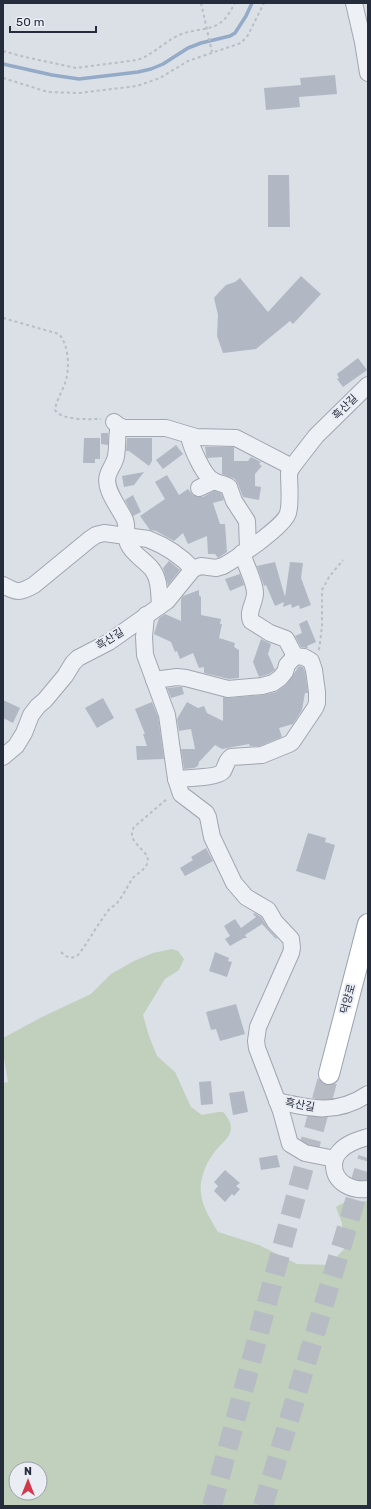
<svg xmlns="http://www.w3.org/2000/svg" width="371" height="1509" viewBox="0 0 371 1509" font-family="Rubik,'Noto Sans KR',sans-serif">
<style>
.green{fill:#c0d0bc;fill-rule:evenodd}
.lines{fill:none;stroke-linecap:round;stroke-linejoin:round}
.stream{stroke:#94abc8;stroke-width:3.5}
.building{fill:#b2b8c3}
.major-tunnel{stroke:#b7bbc4;stroke-width:20;stroke-dasharray:20 10;stroke-linecap:butt}
.minor-casing{stroke:#a1a6b0;stroke-width:18}
.major-casing{stroke:#9aa2b2;stroke-width:22}
.path{stroke:#b9bdc4;stroke-width:2;stroke-dasharray:3 3;stroke-linecap:butt}
.minor{stroke:#edf0f4;stroke-width:16}
.major{stroke:#fff;stroke-width:20}
.labels{text-anchor:middle;dominant-baseline:central;stroke-width:4;stroke-linejoin:round;paint-order:stroke}
.street-label{font-size:11px;fill:#252c3c;stroke:#eaeef4}
</style>
<rect width="100%" height="100%" fill="#dbdfe6"/>
<path class="green" d="M172,949L178,951L184,959L179,970L165,979L143,1015L149,1036L157,1056L175,1072L191,1107L202,1115L218,1112H223C239,1130 228,1137 216,1150C207,1161 199,1178 201,1193C202,1207 211,1220 218,1232L259,1245L297,1264L329,1265L344,1249L342,1223L336,1207L345,1202L368,1201V1506H3V1083L8,1082L3,1052V1038L42,1017L91,994L111,974L134,961L153,953ZM16,1469H40V1493H16Z"/>
<g class="lines">
<path class="stream" d="M3,64L52,75L79,79L138,72L151,69L163,64L188,48L201,43L230,36L235,33L246,16L252,3"/>
</g>
<g class="building">
<path d="M335,75L337,94L299,97L300,107L266,110L264,88L301,85L300,78Z"/>
<path d="M268,175H289L290,227H268Z"/>
<path d="M301,276L321,294L293,324L290,321L256,349L223,353L217,336L218,315L214,298L220,291L226,285L235,282L240,278L268,312Z"/>
<path d="M358,358L367,370L343,387L337,379L339,378L337,374Z"/>
<path d="M101,433H108V445L101,444Z"/>
<path d="M84,438H100V459H95V463H83Z"/>
<path d="M127,438H152V461L149,466L129,451H126Z"/>
<path d="M176,445L183,454L163,469L156,460Z"/>
<path d="M205,447H234V461H248L251,457L261,462L259,464L262,466L255,474V486L261,487L259,500L243,497L238,484L235,479L222,474V457L207,458L206,454Z"/>
<path d="M144,472L134,485L124,487L122,476Z"/>
<path d="M167,475L179,495L188,489L193,495L198,497H203L214,491L221,493L224,500L213,503L220,524H225L227,552L218,558L215,554H208L207,536L188,544L183,533L174,541L156,531L150,530L140,516L165,499L155,482Z"/>
<path d="M133,495L141,512L133,516L125,500Z"/>
<path d="M169,561L180,570L168,585L163,568Z"/>
<path d="M275,562L285,597L290,562L303,563L301,578L311,605L300,609L299,605L292,608L291,604L283,607L284,602L275,606L266,585L264,586L257,566Z"/>
<path d="M240,574L244,585L230,591L225,579Z"/>
<path d="M199,590V595L201,597V615L221,619L220,624H222L219,638L235,643L234,647L239,650V678L229,679L204,673V667L199,668L193,653L180,659L177,651L175,652L171,642L154,634L159,618L165,614L181,621V599L183,596Z"/>
<path d="M307,620L316,642L307,646L308,648H307L301,647L295,636L302,633L299,624Z"/>
<path d="M261,639L271,644L268,654L275,670L269,674L259,677L253,662Z"/>
<path d="M299,666L303,667L305,672L308,693H305L302,710L293,724L279,728L282,737L260,746H250L249,744L222,749L215,745L199,762L198,766L194,768L184,769L181,749H195L191,729L179,731L177,719L187,702L198,708L204,706L207,713L223,721V697L229,698L263,695L276,692L287,684Z"/>
<path d="M177,687H182L184,694L171,698L167,688Z"/>
<path d="M103,698L114,718L97,728L85,708Z"/>
<path d="M3,700L20,708L13,723L3,718Z"/>
<path d="M152,702L158,717L164,759L137,760L136,746H147L143,734H145L135,709Z"/>
<path d="M308,833L326,838L325,842L335,845L325,880L296,871Z"/>
<path d="M206,848L213,861L185,876L180,868L193,860L191,857Z"/>
<path d="M254,913L261,917L268,928L277,938L276,939L262,924L245,935L247,938H244L230,946L225,939L230,936L224,926L235,919L241,928L256,917L253,914Z"/>
<path d="M215,952L229,958L228,961L232,962L227,977L209,971Z"/>
<path d="M236,1004L245,1034L220,1041L216,1029L211,1030L206,1012Z"/>
<path d="M211,1081L213,1104L201,1105L199,1082Z"/>
<path d="M244,1091L248,1112L233,1115L229,1093Z"/>
<path d="M277,1155L280,1167L261,1170L259,1158Z"/>
<path d="M225,1170L240,1183L236,1186L240,1189L234,1196L232,1194L225,1202L214,1191L218,1186L214,1182Z"/>
</g>
<g class="lines">
<g class="major-tunnel">
<path d="M212,1506L329,1074"/>
<path d="M263,1506L368,1158"/>
</g>
<defs>
<g id="minor">
<path d="M354,3L363,42L368,73"/>
<path d="M114,422L119,426L124,428H166L196,437L236,438L292,467"/>
<path d="M119,426C116,437 118,445 116,456C115,463 110,468 108,475C103,489 120,508 125,520C128,528 124,539 130,547C135,555 145,561 151,568C160,578 159,594 160,606"/>
<path d="M189,436C191,447 204,477 214,481C219,484 224,483 229,487L234,501L247,521L248,549"/>
<path d="M199,488L214,481"/>
<path d="M3,585C17,593 20,593 34,585L90,539L96,535L104,533L148,539C166,546 181,556 193,569"/>
<path d="M146,615L144,637L145,655L167,715L176,779L181,794L206,813L208,817L212,837L234,883L246,897L268,910L275,922L291,939L292,948L291,953L258,1027L256,1041L257,1048L281,1111L290,1144L305,1153L335,1159"/>
<path d="M154,680L177,677L186,678L228,689L262,686L273,683L280,678L285,672L287,665L295,656"/>
<path d="M3,757L16,746L24,733L31,715L38,706L45,700L65,676L73,663L78,658L109,642L167,601L193,569L201,566L216,568L223,566C236,559 285,526 288,513C291,503 289,484 289,473L292,467L316,436L368,385"/>
<path d="M176,779C185,778 218,778 223,771C226,766 226,761 231,757L262,755L289,744L292,742L315,708L317,703V692L314,670L311,661L304,657L295,656L286,639L270,633L251,621C247,611 255,603 255,593C255,582 245,564 242,553"/>
<path d="M277,1101C311,1109 337,1115 368,1094"/>
<path d="M368,1137C358,1140 347,1143 340,1151C336,1155 334,1160 334,1165C334,1183 352,1191 368,1189"/>
</g>
<path id="major" d="M329,1074L368,924"/>
</defs>
<use href="#minor" class="minor-casing"/>
<use href="#major" class="major-casing"/>
<g class="path">
<path d="M201,3L212,52"/>
<path d="M3,51L25,57L76,68L137,60C153,55 164,42 179,35C193,29 208,31 220,23C227,18 231,10 235,3"/>
<path d="M3,78L48,92L79,93L137,86L160,78L188,61L241,43L248,35L264,3"/>
<path d="M3,318L59,334C69,345 70,369 65,383C62,392 56,401 55,410C62,421 89,419 101,419"/>
<path d="M319,650L322,627V590L329,577L343,560"/>
<path d="M61,952C66,957 71,960 78,955C89,941 97,925 108,911C110,907 115,906 117,903C123,896 127,887 132,879C136,874 145,870 147,864C153,850 124,844 134,827L168,798"/>
</g>
<use href="#minor" class="minor"/>
<use href="#major" class="major"/>
</g>
<g class="labels">
<g class="street-label">
<text transform="translate(345 407) rotate(-45)">흑산길</text>
<text transform="translate(110 639) rotate(-32)">흑산길</text>
<text transform="translate(348 999) rotate(-75)">덕양로</text>
<text transform="translate(300 1105) rotate(10)">흑산길</text>
</g>
</g>
<rect width="371" height="1509" fill="none" stroke="#252c3c" stroke-width="8"/>
<g transform="translate(28 1481)"><circle r="19" fill="#eaeef4" stroke="#9ba0aa"/>
<path d="M0-3L7 15L0 10L-7 15Z" fill="#d1394a"/>
<text y="-6" font-size="11" font-weight="bold" text-anchor="middle" fill="#252c3c">N</text>
</g>
<path d="M10 26v6h86v-6" fill="none" stroke="#252c3c" stroke-width="2"/>
<text x="16" y="26" font-size="12" fill="#252c3c" stroke="#eaeef4" stroke-width="3" paint-order="stroke">50 m</text>
</svg>
